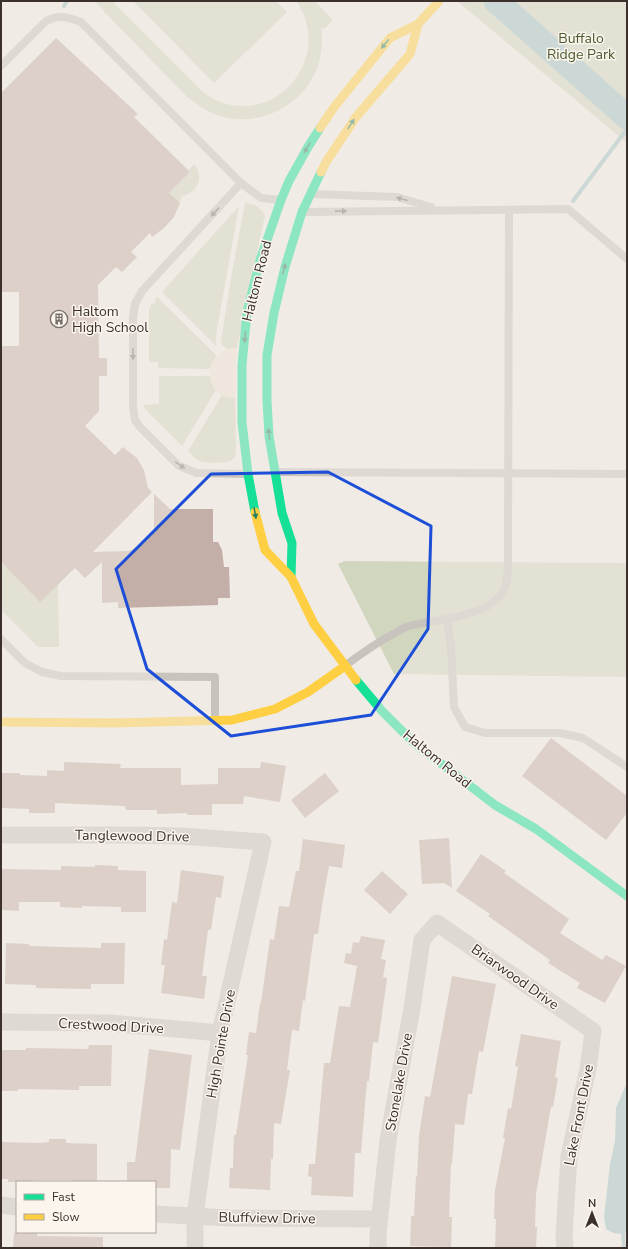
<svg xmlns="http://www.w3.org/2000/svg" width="628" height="1249" viewBox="0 0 628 1249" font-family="'Nunito Sans',sans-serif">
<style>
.green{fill:#d1d6bf}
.plaza{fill:#eee3d5}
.water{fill:#a1c2c1}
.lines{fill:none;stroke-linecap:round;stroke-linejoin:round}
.stream{stroke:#a1c2c1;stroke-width:4}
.river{stroke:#a1c2c1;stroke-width:25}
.building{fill:#c3afa7}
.lane{stroke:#c9c3be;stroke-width:8}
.street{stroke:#c9c3be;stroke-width:17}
.fast{stroke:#16e098;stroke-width:9}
.slow{stroke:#ffcf43;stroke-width:9}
.oneway{fill:#2a7f5c}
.oneway2{fill:#7b726d}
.marked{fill:none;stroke:#1d4ed8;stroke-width:3;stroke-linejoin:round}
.labels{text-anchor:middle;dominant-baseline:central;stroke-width:3;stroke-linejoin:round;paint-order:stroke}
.park-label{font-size:14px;fill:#4a5a2e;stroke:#fbf5ee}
.street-label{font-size:14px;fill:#3b302b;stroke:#fbf5ee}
.poi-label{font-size:14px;fill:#3b302b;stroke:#fbf5ee;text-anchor:start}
</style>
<rect width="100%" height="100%" fill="#f0ebe5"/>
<g class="green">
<path d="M94,1H112L204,93C213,99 221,103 232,105C290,115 330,48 296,1H315L333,20L324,29L321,27C323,40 322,53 318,66C302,111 248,133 206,110C199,106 193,101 186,96Z"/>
<path d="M133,1H276L287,12L214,83Z"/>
<path d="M457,1H627V143Z"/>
<path d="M194,164C201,171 201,184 193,191C190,193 185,195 181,197L180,203L169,193L190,172L188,170Z"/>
<path d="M245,203C255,204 260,207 265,215L237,348L227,349L222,345L221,341L231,278Z"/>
<path d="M239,206L216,335V346L162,292Z"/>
<path d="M157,297L217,356L210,369L158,368V362H149V310L152,303L154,304L156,302L155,300Z"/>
<path d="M159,376H210L212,384L216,390L182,446L145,409L143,405L159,404Z"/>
<path d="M222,395L226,397L235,398L236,453L234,458L231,461L226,462L215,463L202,462L196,459L188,451Z"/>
<path d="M345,561L627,563V677L394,674L338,564Z"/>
<path d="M3,564L40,601L58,584L59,647H38L2,611L1,612V566Z"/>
</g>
<path class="plaza" d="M237,348L235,398H231L222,395L215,389L212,384L209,373L212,362L219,353L227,349Z"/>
<path class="water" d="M627,1082V1232C620,1235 613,1234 606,1229L604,1217L610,1164L615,1141L616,1108Z"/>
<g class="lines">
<g class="stream">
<path d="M64,6L67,1"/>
<path d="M573,201L627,129"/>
<path d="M623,1234L624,1248"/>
</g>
<path class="river" d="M496,1L627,117"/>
</g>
<g class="building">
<path d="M56,38L138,114L134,117L190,172L169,193L180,203L174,217L164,228L152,237L150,233L131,252L137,257L122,272L116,267L98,285L99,358H107V376H99V411L85,426L115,455L123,447L137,458L144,470L148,488L152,492L93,552L129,551L140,546L147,540L154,530V494L170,509H213V542H218L222,550L224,567H229L230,598H218V605L118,608V602L102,603V562L85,578L75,568L40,602L1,562V346H19V292H1V93Z"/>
<path d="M551,738L627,796V813L606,840L522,776Z"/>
<path d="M64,762L121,764L120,768H181V785L218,784V768H260L261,762L286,766L280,802L244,796L243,804H212V815H187V813L157,814V810H126L125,806L55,803V813H29V809L1,808V773H20V775L47,776V770L64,771Z"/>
<path d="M325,773L339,791L305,818L291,800Z"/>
<path d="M449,838L452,888L444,883L422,884L419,840Z"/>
<path d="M303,839L345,845L342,868L329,866L322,905L318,934H314L305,1001L303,1000L299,1031L292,1030L287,1070H290L281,1124L274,1123L273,1159H271L270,1190L229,1188L230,1168H233L234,1135H236L248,1055H246L249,1032L256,1033L260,1003H261L270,939L274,940L279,906L289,907L296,871H299Z"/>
<path d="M481,854L506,871L504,873L569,919L560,933L602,960L606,955L626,966L605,1003L577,988L580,983L548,963L550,960L488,916L490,914L456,891Z"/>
<path d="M95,865L118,866V870L146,871V912H121V907L82,906V908L60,907V902H19V911L1,910V869L61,870V866L95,867Z"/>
<path d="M181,870L224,876L221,898L216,897L211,930H208L202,976H207L204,999L161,993L165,965H161L164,939L167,940L172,902L177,903Z"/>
<path d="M382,871L408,894L390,914L364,890Z"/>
<path d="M361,936L385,940L381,959L386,960L383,977L387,978L378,1043L373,1042L369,1081H367L361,1153H355L353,1197L311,1195L312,1177L308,1176L309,1164H315L324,1063H330L339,1006L350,1007L357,966L344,963L346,953L351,954L353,942L359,943Z"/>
<path d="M6,943L29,944V946L101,948V943H125L124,984H91V989L36,988V985L5,984Z"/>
<path d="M452,976L496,984L483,1052L479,1051L472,1094H468L464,1125L455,1124L452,1164H451L449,1217H452L451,1247L410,1246L411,1216H414L416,1176L417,1177L419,1136L425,1096L430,1097Z"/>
<path d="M521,1034L561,1041L555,1077L558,1078L553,1107H551L536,1194L535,1227H537L536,1248H495L496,1219H494L495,1190L505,1138H503L508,1108L511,1109L518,1067L515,1066Z"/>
<path d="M89,1045H112L111,1086H79V1090L18,1089V1091H1V1050H26V1048L88,1049Z"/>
<path d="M149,1049L192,1055L180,1150L171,1149L170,1188H155V1182H127V1162H135Z"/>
<path d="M49,1139H66V1143L97,1144V1182H72V1180H33V1182H8V1179H1V1142L40,1143L49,1142Z"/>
<path d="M14,1233H37V1236L103,1237V1248H13Z"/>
</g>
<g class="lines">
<g class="lane">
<path d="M1,66L46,21C59,14 67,17 81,22L241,183L261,198L280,200"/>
<path d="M241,183L142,291L135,304L133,318V407L135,420L140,427L179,466L197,473L248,474"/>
<path d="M312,194L397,197L431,207"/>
<path d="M305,212L568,209L627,259"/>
<path d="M276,472L627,474"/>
<path d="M447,619L451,646L454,707L465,727L485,733H560L583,738L627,767"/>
<path d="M1,639L25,663L42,672L61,676L215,677V719"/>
<path d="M346,665C362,653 378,642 395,633C399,631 404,627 409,626C436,619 498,617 506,584C509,571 508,557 508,544L509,210"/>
</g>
<g class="street">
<path d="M1,835H123L181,836L263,842L220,1033L195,1216V1248"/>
<path d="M1,1022L110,1023L220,1033"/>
<path d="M1,1205L17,1207"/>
<path d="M155,1214L229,1218L379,1219"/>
<path d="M378,1248V1234L388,1140L412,1008L422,940L437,923L593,1031L588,1069L569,1156L564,1236L565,1248"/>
</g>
<g class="fast">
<path d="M255,512L248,474L242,422V365L247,312L260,260L281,200L289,181L308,147L320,128"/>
<path d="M291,577L292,543L282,513L269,436L267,401V355L274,313L285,267L302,212L321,172"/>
<path d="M356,680L382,711L413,742L495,805L536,829L627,896"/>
</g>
<g class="slow">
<path d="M320,128L335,106L390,38L418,24L439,1"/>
<path d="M321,172L326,162L356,117L410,54L418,24"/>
<path d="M255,512L265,550L291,577L314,624L356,680"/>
<path d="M1,722L113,723L232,720L275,709L308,692L345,666"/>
</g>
</g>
<defs><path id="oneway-solid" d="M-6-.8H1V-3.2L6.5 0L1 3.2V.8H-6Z"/></defs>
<g class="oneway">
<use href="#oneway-solid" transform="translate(385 44) rotate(129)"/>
<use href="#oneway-solid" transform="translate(351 124) rotate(-57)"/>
<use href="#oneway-solid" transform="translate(307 148) rotate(121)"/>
<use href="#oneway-solid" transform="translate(284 269) rotate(-75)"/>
<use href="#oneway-solid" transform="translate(245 337) rotate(95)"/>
<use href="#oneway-solid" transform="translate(269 434) rotate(-96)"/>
<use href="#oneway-solid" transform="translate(255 513) rotate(80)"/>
</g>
<g class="oneway2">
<use href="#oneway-solid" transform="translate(402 199) rotate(-165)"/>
<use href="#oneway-solid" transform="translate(341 211) rotate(-1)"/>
<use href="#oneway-solid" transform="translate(215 212) rotate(133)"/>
<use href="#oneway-solid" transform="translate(133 354) rotate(90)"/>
<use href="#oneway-solid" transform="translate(180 465) rotate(34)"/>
</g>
<path d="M0 0H628V1249H0ZM328,472L431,526L428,629L371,715L231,736L147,669L116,569L211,474Z" fill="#f0ebe5" fill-opacity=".55" fill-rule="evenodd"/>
<path class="marked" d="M328,472L431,526L428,629L371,715L231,736L147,669L116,569L211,474Z"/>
<defs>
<symbol id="building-ring" viewBox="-11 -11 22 22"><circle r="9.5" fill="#fbf5ee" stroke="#7a716c" stroke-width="1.5"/><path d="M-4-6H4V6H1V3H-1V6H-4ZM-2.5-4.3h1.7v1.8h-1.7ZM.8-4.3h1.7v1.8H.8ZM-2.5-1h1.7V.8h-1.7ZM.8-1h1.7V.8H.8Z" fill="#7a716c"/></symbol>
</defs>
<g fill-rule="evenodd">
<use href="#building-ring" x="49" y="309" width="20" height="20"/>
</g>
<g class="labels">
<g class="park-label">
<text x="581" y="38">Buffalo<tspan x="581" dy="16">Ridge Park</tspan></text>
</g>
<g class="street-label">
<text transform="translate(257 281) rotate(-76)">Haltom Road</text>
<text transform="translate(437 759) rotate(39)">Haltom Road</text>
<text transform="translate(132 836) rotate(1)">Tanglewood Drive</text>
<text transform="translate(515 977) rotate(35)">Briarwood Drive</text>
<text transform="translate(111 1026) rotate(3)">Crestwood Drive</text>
<text transform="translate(221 1044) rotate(-80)">High Pointe Drive</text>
<text transform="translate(399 1082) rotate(-80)">Stonelake Drive</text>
<text transform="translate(579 1115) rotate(-79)">Lake Front Drive</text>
<text transform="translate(267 1218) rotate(1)">Bluffview Drive</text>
</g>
<g class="poi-label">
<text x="72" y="311">Haltom<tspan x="72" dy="16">High School</tspan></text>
</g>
</g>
<rect width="628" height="1249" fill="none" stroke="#3b302b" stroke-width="4"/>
<rect x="16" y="1181" width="140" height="52" fill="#fbf5ee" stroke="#aea6a0"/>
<rect x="24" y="1194" width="20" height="6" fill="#16e098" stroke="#aea6a0"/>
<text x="52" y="1201" font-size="12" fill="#3b302b">Fast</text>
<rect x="24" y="1214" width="20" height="6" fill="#ffcf43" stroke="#aea6a0"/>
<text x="52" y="1221" font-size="12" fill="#3b302b">Slow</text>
<g transform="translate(592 1213)" stroke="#fbf5ee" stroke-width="3" paint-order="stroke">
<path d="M0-3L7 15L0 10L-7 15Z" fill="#3b302b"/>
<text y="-6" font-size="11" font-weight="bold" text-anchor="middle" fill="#3b302b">N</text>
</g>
</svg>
